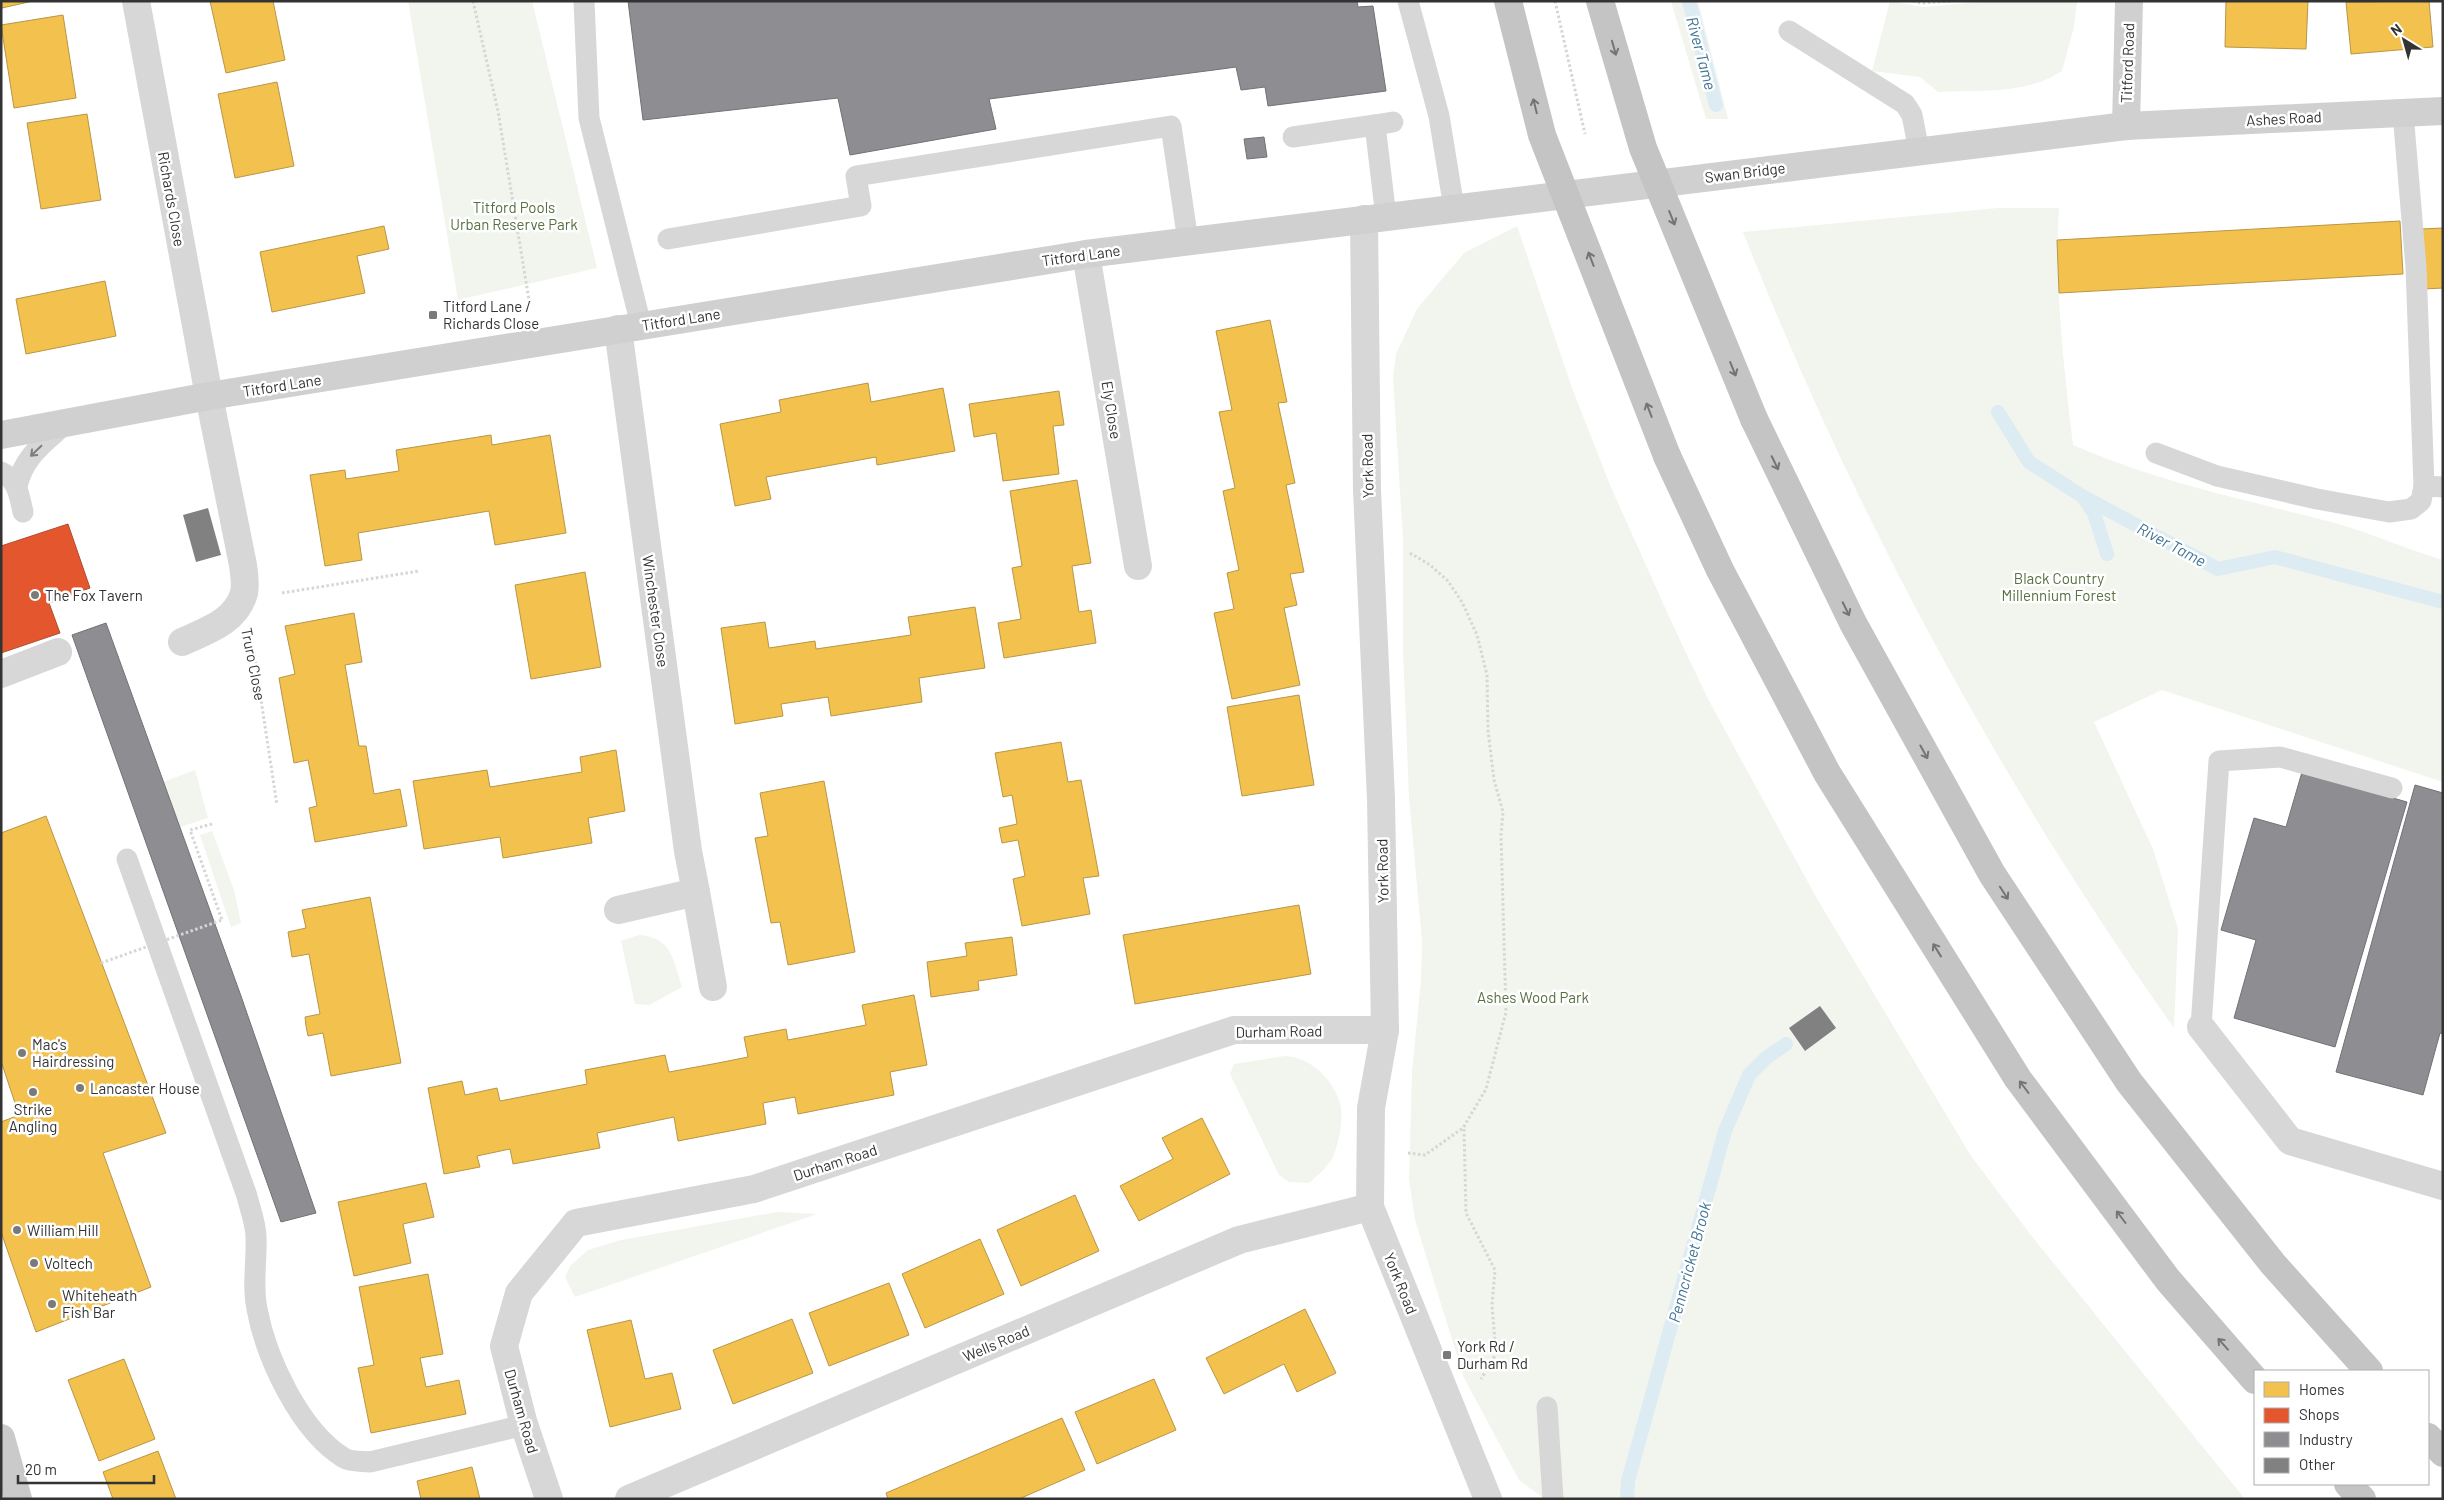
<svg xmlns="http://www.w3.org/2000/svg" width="2444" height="1500" viewBox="0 0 2444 1500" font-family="Barlow,sans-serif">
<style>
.green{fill:#f1f5ed}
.homes{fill:#f2c14e;stroke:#b99646}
.shops{fill:#e4572e;stroke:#af4c30}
.industry{fill:#8d8d92;stroke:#727276}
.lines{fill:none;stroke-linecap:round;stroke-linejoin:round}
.stream{stroke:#ddebf3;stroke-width:14}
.building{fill:#818181}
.path{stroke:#d6d6d6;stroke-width:3;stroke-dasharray:2.5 2.5;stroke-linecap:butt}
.lane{stroke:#d7d7d7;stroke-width:21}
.street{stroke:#d7d7d7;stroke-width:28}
.secondary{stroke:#d0d0d0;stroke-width:28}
.primary{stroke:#cacaca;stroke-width:28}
.highway{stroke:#c4c4c4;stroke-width:28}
.path-bridge{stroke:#d6d6d6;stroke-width:3;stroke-dasharray:2.5 2.5;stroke-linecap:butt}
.highway-bridge{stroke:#c4c4c4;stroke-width:28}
.oneway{stroke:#747474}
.oneway2{stroke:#7d7d7d}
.poi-dot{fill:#7a7a7a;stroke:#fff;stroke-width:2}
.labels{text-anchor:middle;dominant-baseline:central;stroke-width:5;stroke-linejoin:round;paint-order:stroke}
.street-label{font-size:15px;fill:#333;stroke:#fff}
.park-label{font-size:15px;fill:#56703f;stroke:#fff}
.poi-label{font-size:15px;fill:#333;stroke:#fff;text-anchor:start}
.water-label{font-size:16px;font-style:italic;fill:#3f7597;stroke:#fff}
</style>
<rect width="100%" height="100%" fill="#fff"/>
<g class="green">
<path d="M408,1H532L597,268L458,300Z"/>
<path d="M1671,1H1698L1728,119H1706Z"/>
<path d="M1890,1L1922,7L1993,1L2077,2L2074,27L2062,71C2027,95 1979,90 1938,92L1920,77L1872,71Z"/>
<path d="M1998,208H2059C2054,284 2064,369 2073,445C2158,482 2242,499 2331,522C2369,532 2405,549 2443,560V782L2162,690L2094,722L2153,849L2178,929L2174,1028C1999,781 1854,514 1743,232Z"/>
<path d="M1517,226L1572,388L1610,485L1671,621L1708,699L1816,897L1971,1156L2030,1234L2245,1499H1545L1519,1480L1464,1378L1415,1220L1409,1179L1412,1072L1421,980L1422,941L1409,797L1403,650V539L1393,378L1396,354L1417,309L1464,253Z"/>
<path d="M195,770L208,818L180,827L163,782Z"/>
<path d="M212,831L234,890L241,923L231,927L200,835Z"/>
<path d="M639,935C672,937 673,960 682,987L649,1005L635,1004L621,941Z"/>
<path d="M1285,1056C1309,1057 1331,1077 1339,1100C1345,1114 1339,1143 1333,1157C1327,1168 1318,1175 1309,1183L1289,1182L1279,1175L1230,1074L1234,1064Z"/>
<path d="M777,1212L817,1214L575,1297L565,1277L571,1265L588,1250L621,1240Z"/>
</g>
<g class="homes">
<path d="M1,1H33L2,8Z"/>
<path d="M210,1H273L285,60L226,73Z"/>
<path d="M2226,1H2308L2306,49L2225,47Z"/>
<path d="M2429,1L2433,47L2351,54L2346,2Z"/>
<path d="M63,15L76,98L14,108L1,25Z"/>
<path d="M277,82L294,166L235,178L218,94Z"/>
<path d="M87,114L101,200L41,209L27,123Z"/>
<path d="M2400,221L2403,274L2059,293L2057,240Z"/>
<path d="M384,226L389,249L357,256L365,293L272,312L260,252Z"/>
<path d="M2443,228V288L2424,289L2421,229Z"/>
<path d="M105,281L116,336L26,354L16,299Z"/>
<path d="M1270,320L1287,402L1278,403L1295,483L1286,485L1304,572L1290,574L1297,605L1284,608L1300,685L1232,699L1214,613L1234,609L1227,573L1239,570L1223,491L1235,488L1219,412L1232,410L1216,331Z"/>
<path d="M868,383L871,402L943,388L955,451L877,465L876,457L766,477L771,499L735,506L720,424L781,412L779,400Z"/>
<path d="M1059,391L1064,425L1053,426L1059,474L1003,481L996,433L974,437L969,404Z"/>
<path d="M491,435L492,445L550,435L566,533L495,545L489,511L358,533L362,560L325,566L310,475L345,470L346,479L399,471L396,450Z"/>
<path d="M1077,480L1091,563L1072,566L1079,612L1091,610L1096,643L1004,658L998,623L1021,619L1012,568L1022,566L1010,491Z"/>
<path d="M585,572L601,667L531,679L515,585Z"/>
<path d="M975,607L985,668L919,678L922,702L831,716L828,697L781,704L783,716L735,724L721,628L765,622L769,648L815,641L816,649L911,635L908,617Z"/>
<path d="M354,613L362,662L345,665L359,746H366L374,794L400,789L407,826L315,842L309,808L317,806L308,760L294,763L279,678L295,674L285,626Z"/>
<path d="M1299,695L1314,785L1242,796L1227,707Z"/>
<path d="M1061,742L1068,782L1081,780L1099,876L1083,878L1090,914L1022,926L1013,879L1025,876L1018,840L1002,843L999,828L1017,824L1012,795L1003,797L995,753Z"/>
<path d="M616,750L625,811L588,818L592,843L503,858L500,837L424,849L413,781L487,770L490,787L582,772L580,757Z"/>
<path d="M824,781L855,952L788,965L780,922L771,923L755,838L768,836L760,793Z"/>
<path d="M46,816L166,1133L103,1153L151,1287L36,1332L1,1232V1122L19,1115L1,1061V833Z"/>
<path d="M370,897L401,1063L331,1076L323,1033L308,1036L306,1026L305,1017L320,1014L309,954L292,957L288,932L306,928L302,910Z"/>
<path d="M1299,905L1311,974L1135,1004L1123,935Z"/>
<path d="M1012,937L1017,975L978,981L979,990L931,997L927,962L967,956L965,943Z"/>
<path d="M914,995L927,1065L890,1072L894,1095L798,1114L795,1097L763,1103L766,1124L678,1141L674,1117L597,1133L600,1148L513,1164L510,1149L477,1156L480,1167L444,1174L428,1088L462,1081L465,1095L497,1088L500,1101L587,1084L585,1070L665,1055L669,1072L718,1063L748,1057L744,1037L786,1029L788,1040L866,1025L862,1005Z"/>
<path d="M1202,1118L1230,1174L1139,1221L1120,1186L1173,1159L1162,1138Z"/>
<path d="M426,1183L434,1217L403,1224L411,1263L354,1276L338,1202Z"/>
<path d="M1075,1195L1099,1251L1021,1286L997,1230Z"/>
<path d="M980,1239L1004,1294L925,1328L902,1274Z"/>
<path d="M428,1274L443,1354L420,1358L426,1387L459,1380L466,1414L371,1433L358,1368L374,1365L359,1287Z"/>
<path d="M889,1283L909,1335L829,1366L809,1313Z"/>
<path d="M1305,1309L1336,1373L1297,1392L1284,1364L1224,1394L1206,1358Z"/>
<path d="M792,1319L813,1373L733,1404L713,1350Z"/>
<path d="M631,1320L645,1379L672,1373L681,1409L610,1427L587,1330Z"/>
<path d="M124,1359L155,1439L99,1461L68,1380Z"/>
<path d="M1154,1379L1176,1430L1097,1464L1075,1412Z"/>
<path d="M1062,1418L1085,1470L1019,1499H888L886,1493Z"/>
<path d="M158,1451L176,1499H113L103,1472Z"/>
<path d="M472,1467L480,1499H421L417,1481Z"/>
</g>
<path class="shops" d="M68,524L90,588L49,603L60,633L1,653V546Z"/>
<g class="industry">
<path d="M628,1H1357L1358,7L1373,6L1386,91L1268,106L1265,87L1241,90L1236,67L1214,70L989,99L996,129L850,155L838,98L643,120Z"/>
<path d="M1264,137L1267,157L1247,159L1244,139Z"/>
<path d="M106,623L241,996L316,1213L281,1222L72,635Z"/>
<path d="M2302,772L2407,802L2335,1047L2234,1018L2256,940L2221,930L2254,818L2286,827Z"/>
<path d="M2415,785L2443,793V1034L2440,1033L2423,1095L2336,1072Z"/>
</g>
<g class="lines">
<g class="stream">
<path d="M1689,1L1716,105"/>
<path d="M1998,412L2029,462L2082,496L2218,569L2275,557L2443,602"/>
<path d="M2084,498L2094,513L2107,554"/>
<path d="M1627,1499L1628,1481L1725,1131L1749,1075L1766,1058L1786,1044"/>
</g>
</g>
<g class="building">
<path d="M208,508L221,555L196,562L183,515Z"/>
<path d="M1820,1006L1836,1028L1805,1051L1789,1028Z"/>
</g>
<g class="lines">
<g class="path">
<path d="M473,1L498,111L530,306"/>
<path d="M1555,1L1585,134"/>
<path d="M1913,1L1921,3L1950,1"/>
<path d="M282,593L419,571"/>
<path d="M253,647L277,805"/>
<path d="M212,824L190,830L222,920"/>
<path d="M1464,1129L1466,1213L1495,1270L1492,1305L1496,1354L1481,1379"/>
<path d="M1408,1153L1425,1155L1463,1128L1486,1089L1506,1012L1501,835L1503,812L1494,780L1488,730L1487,675L1477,635L1462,602L1448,581L1430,565L1412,554H1408"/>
</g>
<g class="lane">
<path d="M584,1L589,118L641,325"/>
<path d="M1408,1L1439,116L1454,208"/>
<path d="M1789,31L1905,104L1912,115L1919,151"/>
<path d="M2403,113L2416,267L2424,486"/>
<path d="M1293,137L1375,125"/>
<path d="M1386,217L1375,125L1393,122"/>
<path d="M668,239L861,206L856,176L1171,126L1188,241"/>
<path d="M2156,453L2217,476L2317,499L2389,512L2411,509L2421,501L2424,486L2443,487"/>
<path d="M1,472C18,480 19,495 23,512"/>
<path d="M17,486C24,456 44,443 66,423"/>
<path d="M127,859L247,1196C250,1209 256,1224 256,1237C257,1262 252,1285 257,1309C266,1358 300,1431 344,1458C350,1462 362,1461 370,1462L524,1425"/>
<path d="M2201,1027L2219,761L2280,757L2392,788"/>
<path d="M1547,1407L1553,1499"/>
</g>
<g class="street">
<path d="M136,1L209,396L243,565C244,573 246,585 244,593C236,622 206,631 182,642"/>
<path d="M1364,219L1367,490L1381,799L1385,1030L1371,1108L1370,1207L1488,1499"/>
<path d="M1086,254L1138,566"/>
<path d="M618,329L688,851L696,892"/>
<path d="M1,674L58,652"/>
<path d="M618,910L696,892L713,987"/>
<path d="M2201,1027L2290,1141L2443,1186"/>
<path d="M549,1499L523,1421L504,1346L519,1293L576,1223L754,1189L1234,1030H1385"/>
<path d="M629,1499L1239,1240L1370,1207"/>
</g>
<g class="secondary">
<path d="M2126,126L2129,1"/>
<path d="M1,435L209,396L1086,254L2126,126L2443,111"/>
</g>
<path class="primary" d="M1,1438L18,1499"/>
<g class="highway">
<path d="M1754,419L1853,623L1992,874L2129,1082L2273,1264L2369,1371"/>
<path d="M1667,456L1720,570L1827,773L2018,1079L2168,1280L2255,1380"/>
<path d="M2428,1437L2443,1453"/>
<path d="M2348,1484L2362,1499"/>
</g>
<path class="path-bridge" d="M101,963L222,920"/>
<g class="highway-bridge">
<path d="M1508,1L1542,135L1667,456"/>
<path d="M1600,1L1643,148L1754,419"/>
</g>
</g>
<defs><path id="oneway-shaft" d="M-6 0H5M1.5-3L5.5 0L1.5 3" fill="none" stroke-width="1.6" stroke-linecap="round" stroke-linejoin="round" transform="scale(1.25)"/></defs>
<g class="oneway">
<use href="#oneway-shaft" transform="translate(1614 48) rotate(74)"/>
<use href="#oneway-shaft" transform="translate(1535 106) rotate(-104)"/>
<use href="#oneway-shaft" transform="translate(1672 218) rotate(68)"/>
<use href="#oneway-shaft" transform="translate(1591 259) rotate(-111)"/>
<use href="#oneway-shaft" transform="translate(1733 369) rotate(68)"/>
<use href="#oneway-shaft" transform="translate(1649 410) rotate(-111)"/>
<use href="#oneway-shaft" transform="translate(1775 463) rotate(64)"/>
<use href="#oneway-shaft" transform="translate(1846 609) rotate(64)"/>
<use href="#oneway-shaft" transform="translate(1924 752) rotate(61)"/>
<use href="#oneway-shaft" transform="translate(2004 893) rotate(57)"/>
<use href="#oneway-shaft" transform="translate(1937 950) rotate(-122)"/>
<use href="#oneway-shaft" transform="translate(2024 1087) rotate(-127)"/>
<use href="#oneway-shaft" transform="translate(2121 1217) rotate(-127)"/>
<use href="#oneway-shaft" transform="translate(2223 1344) rotate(-132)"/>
</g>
<use class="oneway2" href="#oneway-shaft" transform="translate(36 451) rotate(136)"/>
<g class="poi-dot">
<rect x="428" y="310" width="10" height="10" rx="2.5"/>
<circle cx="35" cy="595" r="5"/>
<circle cx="22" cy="1053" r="5"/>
<circle cx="80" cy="1088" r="5"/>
<circle cx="33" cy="1092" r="5"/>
<circle cx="17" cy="1230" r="5"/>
<circle cx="34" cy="1263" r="5"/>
<circle cx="52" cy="1304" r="5"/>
<rect x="1442" y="1350" width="10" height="10" rx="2.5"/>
</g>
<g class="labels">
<g class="street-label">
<text transform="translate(2127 63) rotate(-88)">Titford Road</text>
<text transform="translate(2284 118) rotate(-3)">Ashes Road</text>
<text transform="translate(1745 172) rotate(-7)">Swan Bridge</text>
<text transform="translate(172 199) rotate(80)">Richards Close</text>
<text transform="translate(1081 255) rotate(-8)">Titford Lane</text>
<text transform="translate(681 319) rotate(-9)">Titford Lane</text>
<text transform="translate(282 385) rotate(-9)">Titford Lane</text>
<text transform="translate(1112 410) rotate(81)">Ely Close</text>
<text transform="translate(1367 466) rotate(-91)">York Road</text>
<text transform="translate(656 611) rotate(82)">Winchester Close</text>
<text transform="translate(254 664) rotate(79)">Truro Close</text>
<text transform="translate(1382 871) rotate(-91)">York Road</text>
<text transform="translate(1279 1031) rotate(-1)">Durham Road</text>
<text transform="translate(835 1162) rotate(-18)">Durham Road</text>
<text transform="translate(1401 1283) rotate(68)">York Road</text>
<text transform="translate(996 1343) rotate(-23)">Wells Road</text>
<text transform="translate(522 1411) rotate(74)">Durham Road</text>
</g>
<g class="park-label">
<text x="514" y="207">Titford Pools<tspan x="514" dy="17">Urban Reserve Park</tspan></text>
<text x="2059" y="578">Black Country<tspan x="2059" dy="17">Millennium Forest</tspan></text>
<text x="1533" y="997">Ashes Wood Park</text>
</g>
<g class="poi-label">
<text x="443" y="306">Titford Lane /<tspan x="443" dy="17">Richards Close</tspan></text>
<text x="45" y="595">The Fox Tavern</text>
<text x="32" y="1044">Mac's<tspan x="32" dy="17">Hairdressing</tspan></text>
<text x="90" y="1088">Lancaster House</text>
<text x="33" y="1109" text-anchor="middle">Strike<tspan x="33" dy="17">Angling</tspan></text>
<text x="27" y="1230">William Hill</text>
<text x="44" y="1263">Voltech</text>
<text x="62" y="1295">Whiteheath<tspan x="62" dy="17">Fish Bar</tspan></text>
<text x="1457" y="1346">York Rd /<tspan x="1457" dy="17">Durham Rd</tspan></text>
</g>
<g class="water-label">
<text transform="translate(1702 53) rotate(75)">River Tame</text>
<text transform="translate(2172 544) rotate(28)">River Tame</text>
<text transform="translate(1689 1262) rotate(-75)">Penncricket Brook</text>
</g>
</g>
<rect width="2444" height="1500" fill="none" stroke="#333333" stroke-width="5"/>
<rect x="2254" y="1370" width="175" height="115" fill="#ffffff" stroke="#adadad"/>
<rect x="2264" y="1382" width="25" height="15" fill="#f2c14e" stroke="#adadad"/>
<text x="2299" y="1395" font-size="15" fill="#333333">Homes</text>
<rect x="2264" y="1408" width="25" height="15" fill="#e4572e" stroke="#adadad"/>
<text x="2299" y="1420" font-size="15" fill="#333333">Shops</text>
<rect x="2264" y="1432" width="25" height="15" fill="#8d8d92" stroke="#adadad"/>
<text x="2299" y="1445" font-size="15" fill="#333333">Industry</text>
<rect x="2264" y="1458" width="25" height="15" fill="#818181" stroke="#adadad"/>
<text x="2299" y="1470" font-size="15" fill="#333333">Other</text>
<g transform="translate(2404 40) rotate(323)" stroke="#ffffff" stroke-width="4" paint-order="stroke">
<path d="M0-4L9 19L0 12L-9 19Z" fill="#333333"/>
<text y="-8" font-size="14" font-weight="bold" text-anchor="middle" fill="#333333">N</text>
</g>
<path d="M18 1475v8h136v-8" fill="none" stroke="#333333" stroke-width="2.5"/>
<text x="25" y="1475" font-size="15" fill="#333333" stroke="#ffffff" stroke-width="4" paint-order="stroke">20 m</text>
</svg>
